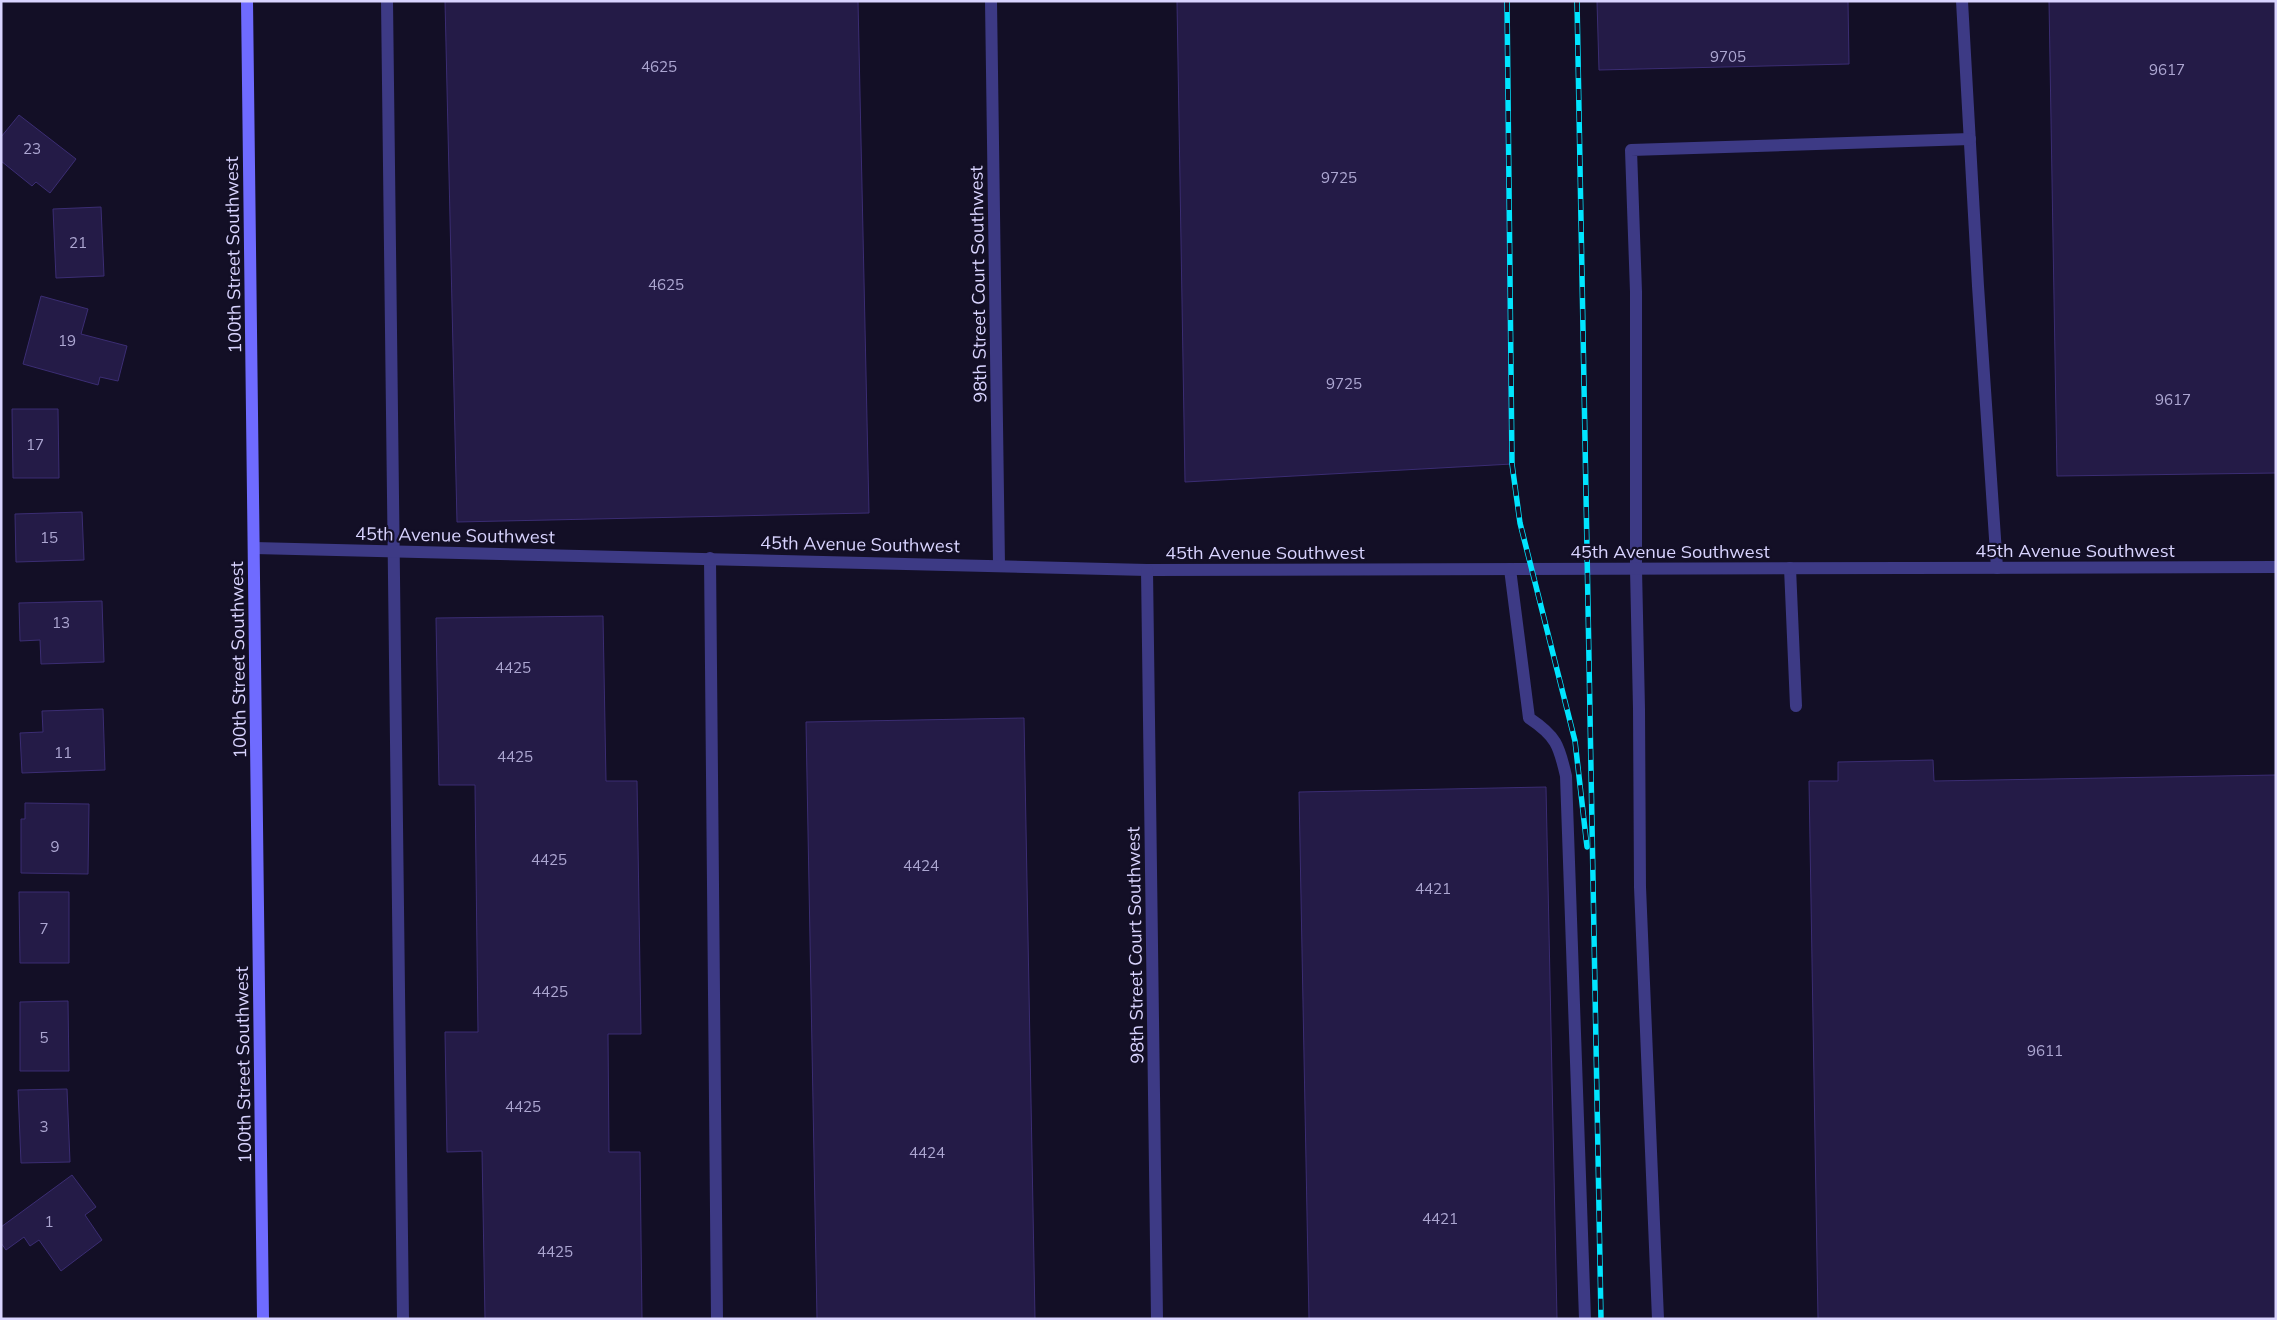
<svg xmlns="http://www.w3.org/2000/svg" width="2277" height="1320" viewBox="0 0 2277 1320" font-family="Mulish,sans-serif">
<style>
.building{fill:#241b47;stroke:#3b2d73}
.lines{fill:none;stroke-linecap:round;stroke-linejoin:round}
.lane{stroke:#3d3a85;stroke-width:12}
.street{stroke:#3d3a85;stroke-width:12}
.secondary{stroke:#6f6bff;stroke-width:12}
.rail-casing{stroke:#00e5ff;stroke-width:5.5}
.rail{stroke:#130f26;stroke-width:4;stroke-dasharray:11;stroke-linecap:butt}
.labels{text-anchor:middle;dominant-baseline:central;stroke-width:4.5;stroke-linejoin:round;paint-order:stroke}
.number-label{font-size:15px;fill:#aca6d1}
.street-label{font-size:18px;fill:#d9d4ff;stroke:#130f26}
</style>
<rect width="100%" height="100%" fill="#130f26"/>
<g class="building">
<path d="M445,1H858L869,513L457,522Z"/>
<path d="M1177,1H1507L1512,464L1185,482Z"/>
<path d="M1597,1H1848L1849,64L1599,70Z"/>
<path d="M2049,1H2276V473L2057,476Z"/>
<path d="M19,115L76,159L50,193L36,182L32,186L1,161V137Z"/>
<path d="M101,207L104,276L56,278L53,209Z"/>
<path d="M41,296L88,309L81,334L127,346L118,381L100,377L98,385L23,364Z"/>
<path d="M12,409H58L59,478H13Z"/>
<path d="M82,512L84,560L16,562L15,514Z"/>
<path d="M102,601L104,662L41,664L40,640L20,641L19,603Z"/>
<path d="M603,616L606,781H637L641,1034H608L609,1152H640L642,1319H485L482,1151L447,1152L445,1032H478L475,785H439L436,618Z"/>
<path d="M103,709L105,770L22,773L20,733L43,732L42,711Z"/>
<path d="M1024,718L1035,1319H817L806,722Z"/>
<path d="M1933,760L1934,781L2276,775V1319H1818L1809,781H1838V762Z"/>
<path d="M1546,787L1557,1319H1309L1299,792Z"/>
<path d="M25,803L89,804L88,874L21,873V819H25Z"/>
<path d="M19,892H69V963H20Z"/>
<path d="M68,1001L69,1071H20V1002Z"/>
<path d="M67,1089L70,1162L21,1163L18,1090Z"/>
<path d="M72,1175L96,1207L85,1215L102,1240L61,1271L39,1240L30,1246L24,1237L6,1250L1,1243V1227Z"/>
</g>
<g class="lines">
<g class="lane">
<path d="M387,1L403,1319"/>
<path d="M1962,1L1978,286L1997,568"/>
<path d="M710,558L717,1319"/>
<path d="M1790,568L1796,706"/>
<path d="M1510,569L1529,718C1556,736 1559,745 1566,776L1585,1319"/>
<path d="M1658,1319L1640,887L1639,709L1636,569V292L1631,150L1970,139"/>
</g>
<g class="street">
<path d="M991,1L999,565"/>
<path d="M254,548L1147,570L2276,567"/>
<path d="M1147,570L1157,1319"/>
</g>
<path class="secondary" d="M247,1L263,1319"/>
<defs>
<g id="rail">
<path d="M1507,1L1512,464L1520,523L1575,741L1587,847"/>
<path d="M1577,1L1601,1319"/>
</g>
</defs>
<use href="#rail" class="rail-casing"/>
<use href="#rail" class="rail"/>
</g>
<g class="labels">
<g class="number-label">
<text x="1728" y="56">9705</text>
<text x="659" y="66">4625</text>
<text x="2167" y="69">9617</text>
<text x="32" y="148">23</text>
<text x="1339" y="177">9725</text>
<text x="78" y="242">21</text>
<text x="666" y="284">4625</text>
<text x="67" y="340">19</text>
<text x="1344" y="383">9725</text>
<text x="2173" y="399">9617</text>
<text x="35" y="444">17</text>
<text x="49" y="537">15</text>
<text x="61" y="622">13</text>
<text x="513" y="667">4425</text>
<text x="63" y="752">11</text>
<text x="515" y="756">4425</text>
<text x="55" y="846">9</text>
<text x="549" y="859">4425</text>
<text x="921" y="865">4424</text>
<text x="1433" y="888">4421</text>
<text x="44" y="928">7</text>
<text x="550" y="991">4425</text>
<text x="44" y="1037">5</text>
<text x="2045" y="1050">9611</text>
<text x="523" y="1106">4425</text>
<text x="44" y="1126">3</text>
<text x="927" y="1152">4424</text>
<text x="1440" y="1218">4421</text>
<text x="49" y="1221">1</text>
<text x="555" y="1251">4425</text>
</g>
<g class="street-label">
<text transform="translate(233 255) rotate(-91)">100th Street Southwest</text>
<text transform="translate(978 284) rotate(-91)">98th Street Court Southwest</text>
<text transform="translate(455 535) rotate(1)">45th Avenue Southwest</text>
<text transform="translate(860 544) rotate(1)">45th Avenue Southwest</text>
<text x="2075" y="550">45th Avenue Southwest</text>
<text x="1670" y="551">45th Avenue Southwest</text>
<text x="1265" y="552">45th Avenue Southwest</text>
<text transform="translate(238 660) rotate(-91)">100th Street Southwest</text>
<text transform="translate(1135 945) rotate(-91)">98th Street Court Southwest</text>
<text transform="translate(243 1065) rotate(-91)">100th Street Southwest</text>
</g>
</g>
<rect width="2277" height="1320" fill="none" stroke="#d9d4ff" stroke-width="5"/>
</svg>
